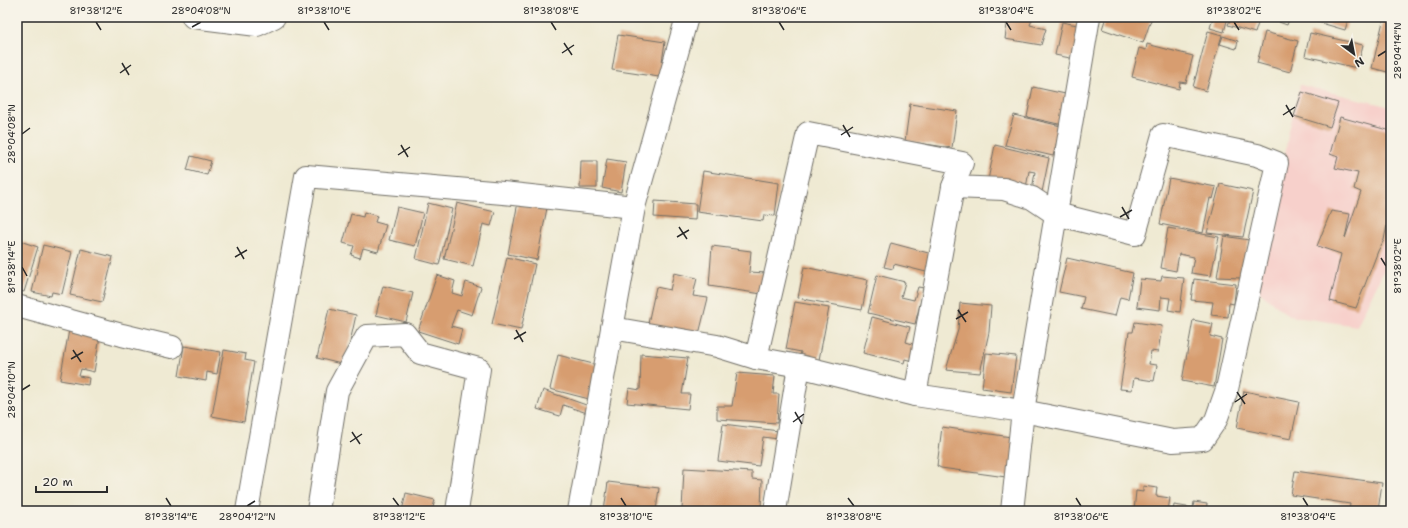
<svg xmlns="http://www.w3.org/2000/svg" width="1408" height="528" viewBox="0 0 1408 528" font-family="'Shantell Sans',sans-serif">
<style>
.built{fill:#f7d0cb}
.building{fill:#d79d70}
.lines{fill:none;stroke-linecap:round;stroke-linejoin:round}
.minor-casing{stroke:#706e66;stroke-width:24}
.minor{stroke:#fff;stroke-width:22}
.ticks{fill:none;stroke:#2b2b2b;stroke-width:1.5}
.neatline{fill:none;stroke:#2b2b2b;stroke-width:1.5}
.ticks-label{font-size:10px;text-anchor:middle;fill:#2b2b2b}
</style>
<rect width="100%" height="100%" fill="#f7f3e8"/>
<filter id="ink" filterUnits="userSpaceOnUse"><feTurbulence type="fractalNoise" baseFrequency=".025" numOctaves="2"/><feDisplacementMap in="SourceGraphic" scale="8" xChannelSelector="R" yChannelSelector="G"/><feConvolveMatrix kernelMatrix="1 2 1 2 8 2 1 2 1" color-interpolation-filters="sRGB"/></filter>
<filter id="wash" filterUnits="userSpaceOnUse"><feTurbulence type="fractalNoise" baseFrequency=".012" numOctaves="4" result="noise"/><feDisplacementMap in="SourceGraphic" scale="16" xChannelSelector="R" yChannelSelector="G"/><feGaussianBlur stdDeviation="0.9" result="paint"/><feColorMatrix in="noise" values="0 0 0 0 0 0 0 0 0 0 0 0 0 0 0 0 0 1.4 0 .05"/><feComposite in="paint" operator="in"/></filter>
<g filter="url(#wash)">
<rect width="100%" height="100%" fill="#efead3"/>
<path class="built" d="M1300,85L1391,107V255L1357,326L1289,316L1257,290L1278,201L1288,135Z"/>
<g id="blocks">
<g class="building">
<path d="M1008,17H1033L1030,25L1046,29L1041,45L1005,39Z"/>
<path d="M1106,17H1152L1143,43L1102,29Z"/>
<path d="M1213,17H1228L1224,32L1210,28Z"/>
<path d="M1231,17H1260L1255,33L1228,25Z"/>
<path d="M1281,17H1290L1287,25L1279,22Z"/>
<path d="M1319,17H1349L1345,30L1318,22Z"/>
<path d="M1384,17H1391V73L1372,68Z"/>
<path d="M1062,22L1082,26L1075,59L1055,55Z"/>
<path d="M1208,31L1222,35L1206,91L1193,87Z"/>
<path d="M1265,32L1298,41L1290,72L1257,63Z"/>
<path d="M1310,33L1363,45L1357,68L1305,56Z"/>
<path d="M618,35L665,42L662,62H665L663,76L659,75V77L612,70Z"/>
<path d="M1223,36L1238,41L1236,49L1220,44Z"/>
<path d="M1147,44L1193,56L1186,83L1180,82L1179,89L1132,77L1139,48L1146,50Z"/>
<path d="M1033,87L1070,95L1063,125L1027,117Z"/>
<path d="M1302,92L1338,103L1330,127L1294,116Z"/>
<path d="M910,104L957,111L952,148L905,141Z"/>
<path d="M1014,115L1061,126L1053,156L1005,145Z"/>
<path d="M1340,117L1391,131V204L1384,240L1378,251L1356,308L1330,301L1341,254L1317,246L1331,211L1350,214L1345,238L1361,192L1354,189L1358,173L1335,168L1338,157L1330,154Z"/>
<path d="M995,145L1049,158L1042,192L1032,190L1035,172L1029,171L1026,188L988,180Z"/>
<path d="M191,156L211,161L207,175L187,170Z"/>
<path d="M607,159L626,162L621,192L602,188Z"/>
<path d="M581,161H597V188H580Z"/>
<path d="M703,171L779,183L775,216L764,215L763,221L697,212Z"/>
<path d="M1169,178L1216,187L1213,199L1210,198L1203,233L1160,224Z"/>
<path d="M1220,184L1253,191L1243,237L1207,233Z"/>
<path d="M655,201L696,204L695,220L654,217Z"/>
<path d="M518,202L547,208L537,260L508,254Z"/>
<path d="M428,203L452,209L439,265L416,259Z"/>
<path d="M457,203L495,212L491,226L483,224L473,266L444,259Z"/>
<path d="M397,207L423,213L415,246L389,240Z"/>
<path d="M364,212L377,216L375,222L386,225L378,252L363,248L360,258L351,255L354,246L343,243L351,214L363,217Z"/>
<path d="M1168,228L1219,237L1211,276L1191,273L1194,257L1179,254L1176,271L1161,268Z"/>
<path d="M1224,236L1249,240L1241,278L1217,277Z"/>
<path d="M17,240L38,247L24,292L17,290Z"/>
<path d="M891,243L932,254L926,272L894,264L893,269L884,267Z"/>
<path d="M43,245L72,252L62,294L52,292L51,296L32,292Z"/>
<path d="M712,246L751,251L749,272L766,273L762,294L709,286Z"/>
<path d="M81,249L113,257L102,302L70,295Z"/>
<path d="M507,257L535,264L521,330L492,324Z"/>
<path d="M1067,258L1133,273L1128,299L1120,297L1115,316L1081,309L1084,297L1059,292Z"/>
<path d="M804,267L868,280L862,310L798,298Z"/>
<path d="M674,273L697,278L693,296L708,298L699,334L647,328L656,287L670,290Z"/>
<path d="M437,275L455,281L452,293L462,296L466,282L481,287L472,315L457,310L451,326L462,329L458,344L418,331Z"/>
<path d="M877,275L905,282L901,297L914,300L918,287L924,288L915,324L868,313Z"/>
<path d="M1162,276L1184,278L1180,312L1168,310L1170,298L1161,297L1160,310L1137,307L1140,279L1161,281Z"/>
<path d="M1194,279L1236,284L1234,304L1229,303L1228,317L1211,315L1213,302L1191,300Z"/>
<path d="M383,286L413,293L406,322L376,315Z"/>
<path d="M795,302L829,308L818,365L800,357L801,352L786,349Z"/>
<path d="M960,303L991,306L989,332L980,373L946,370L958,330Z"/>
<path d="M329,309L356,315L345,365L317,358Z"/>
<path d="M872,317L910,327L906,342L916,345L912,361L905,359L904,363L863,353Z"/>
<path d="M1193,320L1213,324L1210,336L1222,339L1214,387L1182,381Z"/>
<path d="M1135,322L1162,326L1158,352L1151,351L1149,364L1157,365L1154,381L1134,378L1132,390L1120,389L1129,332H1133Z"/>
<path d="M69,330L100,336L94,372L81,369L79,376L89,378L88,385L60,380Z"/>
<path d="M184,346L221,352L217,374L207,372L206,381L179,376Z"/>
<path d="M224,350L246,354L245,360L254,362L244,422L212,416Z"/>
<path d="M986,353L1016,356L1011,392L982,388Z"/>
<path d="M641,354L688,358L682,394H690L688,409L627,403L629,388L640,390Z"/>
<path d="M558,355L601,366L593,400L550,389Z"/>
<path d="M737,373L775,376L773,394H779L777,423L717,419V406H732Z"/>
<path d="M543,390L592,407L590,414L563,405L560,416L537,409Z"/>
<path d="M1244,391L1299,402L1291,439L1237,428Z"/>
<path d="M723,424L779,431L778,439L763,437L759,466L718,461Z"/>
<path d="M942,427L1018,438L1013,478L941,468L937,466Z"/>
<path d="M684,468L752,472V479L762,480L761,510L732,508V511H682Z"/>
<path d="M1295,471L1382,483L1378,511H1349L1350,504L1291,495Z"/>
<path d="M608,482L659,488L656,511H604Z"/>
<path d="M1143,486L1157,488L1156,496L1170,498L1168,511H1134L1136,491L1143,492Z"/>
<path d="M406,493L435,500L432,511H402Z"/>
<path d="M1194,502L1207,504L1206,511H1173L1174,505L1193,508Z"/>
</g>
</g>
</g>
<g filter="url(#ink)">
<use href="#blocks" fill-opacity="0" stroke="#706e66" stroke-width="1"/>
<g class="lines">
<defs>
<g id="minor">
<path d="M193,17L257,25L274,17"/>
<path d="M17,306L122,335L172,347"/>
<path d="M612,328L717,346L756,358L799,366"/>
<path d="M756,358L808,133L962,163L953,187L1004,189L1032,198L1056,214L1135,234L1163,135L1257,155L1277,163L1227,389L1216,420L1203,439L1173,441L1023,411L915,395L799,366L775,511"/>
<path d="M915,395L953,187"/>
<path d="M247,511L306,176L503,193L634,207"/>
<path d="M318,511L337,391L367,336L405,334L420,353L479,369L457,511"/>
<path d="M579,511L634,207L687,17"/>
<path d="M1012,511L1023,411L1089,17"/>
</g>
</defs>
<use href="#minor" class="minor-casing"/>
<use href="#minor" class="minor"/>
</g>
</g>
<path class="ticks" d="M96,22L101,30M324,22L329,30M551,22L556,30M779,22L784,30M1006,22L1011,30M1234,22L1239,30M192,27L201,22M564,43L572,55M562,53L574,45M1378,56L1386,51M122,63L129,75M120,73L131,65M1286,105L1293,117M1283,115L1295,107M843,125L850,137M22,134L30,128M841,135L853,127M401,145L408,157M398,155L410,147M1122,207L1129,219M1120,217L1132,210M679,227L687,239M677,237L689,230M237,247L244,259M235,257L247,250M1381,258L1386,266M22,267L27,276M958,310L966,322M956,319L968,312M516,330L523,342M514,339L526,332M73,350L81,362M71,359L83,352M22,390L30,385M1237,392L1245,404M1235,402L1247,394M795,412L802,424M793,422L804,414M352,432L360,444M350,442L362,434M166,498L171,506M393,498L399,506M621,498L626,506M848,498L854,506M1076,498L1081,506M1303,498L1308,506M247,506L255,501"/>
<rect width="1408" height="528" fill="none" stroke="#f7f3e8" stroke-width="44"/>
<g transform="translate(1354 54) rotate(148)" stroke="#f7f3e8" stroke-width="3" paint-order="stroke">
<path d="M0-3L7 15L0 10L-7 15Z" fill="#2b2b2b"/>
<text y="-6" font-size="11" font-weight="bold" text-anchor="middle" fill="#2b2b2b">N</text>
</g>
<path d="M36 486v6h71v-6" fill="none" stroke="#2b2b2b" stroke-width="2"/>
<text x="42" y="486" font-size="12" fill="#2b2b2b" stroke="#f7f3e8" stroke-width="3" paint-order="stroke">20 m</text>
<rect x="22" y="22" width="1364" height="484" class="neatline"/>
<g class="ticks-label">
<text x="96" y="14">81°38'12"E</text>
<text x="201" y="14">28°04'08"N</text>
<text x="324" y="14">81°38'10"E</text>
<text x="551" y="14">81°38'08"E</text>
<text x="779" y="14">81°38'06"E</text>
<text x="1006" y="14">81°38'04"E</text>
<text x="1234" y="14">81°38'02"E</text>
<text transform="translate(1397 51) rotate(-90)" y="4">28°04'14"N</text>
<text transform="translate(11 134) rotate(-90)" y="4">28°04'08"N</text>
<text transform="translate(1397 266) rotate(-90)" y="4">81°38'02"E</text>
<text transform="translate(11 267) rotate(-90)" y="4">81°38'14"E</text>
<text transform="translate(11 390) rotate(-90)" y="4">28°04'10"N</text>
<text x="171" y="520">81°38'14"E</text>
<text x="247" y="520">28°04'12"N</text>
<text x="399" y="520">81°38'12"E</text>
<text x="626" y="520">81°38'10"E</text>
<text x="854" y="520">81°38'08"E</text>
<text x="1081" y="520">81°38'06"E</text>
<text x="1308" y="520">81°38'04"E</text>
</g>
</svg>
